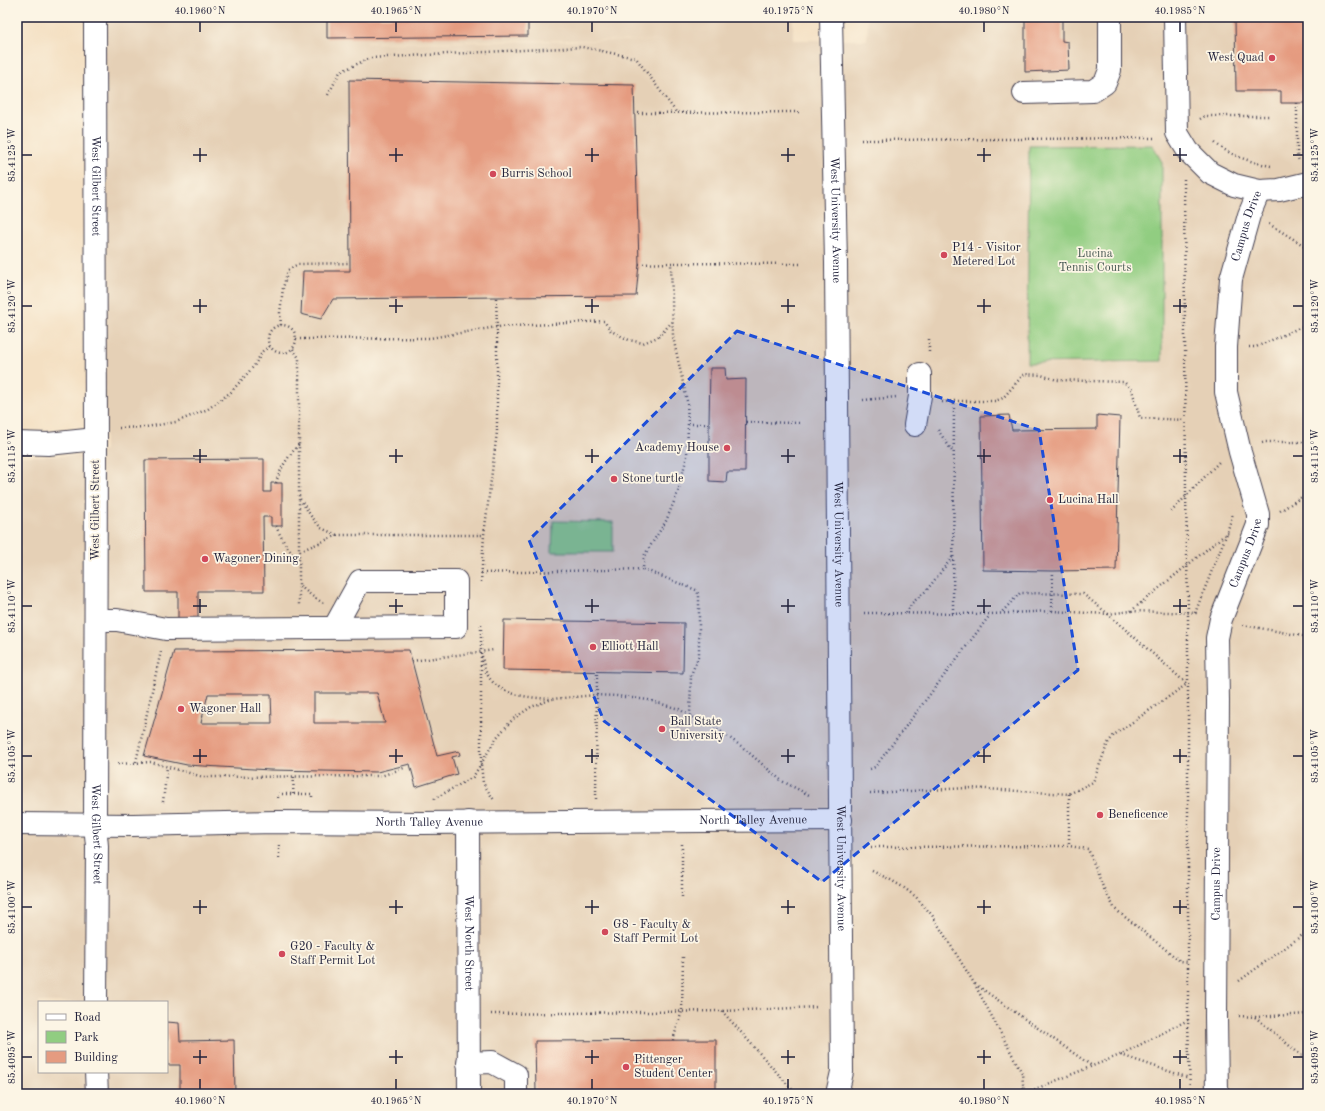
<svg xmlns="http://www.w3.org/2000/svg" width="1325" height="1111" viewBox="0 0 1325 1111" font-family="'Old Standard TT',serif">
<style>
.built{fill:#e5d0b6;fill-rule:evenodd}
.green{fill:#91cd81;stroke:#5a785e}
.building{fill:#e59b80;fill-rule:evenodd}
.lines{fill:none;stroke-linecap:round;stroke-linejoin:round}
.minor-casing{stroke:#423e4f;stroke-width:24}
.path{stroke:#423e4f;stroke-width:2.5;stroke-dasharray:1 3;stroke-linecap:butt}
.minor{stroke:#fff;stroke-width:22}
.marked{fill:#1d4ed8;fill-opacity:0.2;stroke:#1d4ed8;stroke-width:3;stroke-dasharray:8 5;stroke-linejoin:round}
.ticks{fill:none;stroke:#22223b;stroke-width:1.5}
.poi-dot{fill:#d1495b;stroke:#fcf5e5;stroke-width:1.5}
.labels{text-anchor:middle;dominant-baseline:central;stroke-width:3.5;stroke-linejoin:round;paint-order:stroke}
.poi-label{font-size:12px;fill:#22223b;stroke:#fcf5e5;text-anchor:start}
.street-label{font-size:12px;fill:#22223b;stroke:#fcf5e5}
.park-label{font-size:12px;fill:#435550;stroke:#fcf5e5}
.neatline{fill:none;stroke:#22223b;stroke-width:1.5}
.ticks-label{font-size:10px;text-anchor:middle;fill:#22223b}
</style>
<rect width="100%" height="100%" fill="#fcf5e5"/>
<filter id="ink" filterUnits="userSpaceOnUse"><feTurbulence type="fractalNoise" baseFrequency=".025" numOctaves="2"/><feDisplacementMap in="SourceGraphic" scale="8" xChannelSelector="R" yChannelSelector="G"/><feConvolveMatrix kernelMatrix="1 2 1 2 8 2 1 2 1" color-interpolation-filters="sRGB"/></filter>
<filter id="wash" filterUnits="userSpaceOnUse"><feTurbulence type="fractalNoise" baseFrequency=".012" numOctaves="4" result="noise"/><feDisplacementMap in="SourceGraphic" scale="16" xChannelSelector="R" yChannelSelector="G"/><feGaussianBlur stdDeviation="0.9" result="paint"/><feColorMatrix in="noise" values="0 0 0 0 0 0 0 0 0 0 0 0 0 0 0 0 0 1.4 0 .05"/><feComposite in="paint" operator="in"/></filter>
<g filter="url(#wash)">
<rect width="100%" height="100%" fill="#f4e0c3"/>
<path class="built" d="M104,17H793V40H867L868,17H1308V1094H17V456H85L105,450ZM530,40H685L367,43V42ZM39,1002H167V1072H39Z"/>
<g class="green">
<path d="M1152,145L1162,162V361L1027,363L1029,146Z"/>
<path d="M553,521L613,522V552H552Z"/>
</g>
<g id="blocks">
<g class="building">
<path d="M327,17H528V36L327,38Z"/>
<path d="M1025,17H1062V41L1068,42L1069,70L1025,72Z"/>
<path d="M1235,17H1308V103H1281V91H1236Z"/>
<path d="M349,80L634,85L639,264L636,296L496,297L333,299L321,319L301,314L303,271H350Z"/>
<path d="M710,368H725L726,380L746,379L745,472H727L726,482L709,481V424Z"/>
<path d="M1009,415L1012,430L1097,429V415L1120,417L1116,570L1053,571L983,570L981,416Z"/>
<path d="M264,459V492H271V483H282V526H271V517H263L264,591H198V624H178V592H146L145,460Z"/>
<path d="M504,620L684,623L683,673L503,670Z"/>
<path d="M409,650L437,756L459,751L460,755L452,757L457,774L416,787L410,764L377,772L270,770L187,765L144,756L174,651ZM314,693H377L385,723H314ZM208,694H271L272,723H201Z"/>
<path d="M167,1022L179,1023L180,1041L234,1040L235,1094H180V1065H167Z"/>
<path d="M716,1040V1094H536L535,1041Z"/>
</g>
</g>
</g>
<g filter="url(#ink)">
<use href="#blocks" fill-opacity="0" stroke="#423e4f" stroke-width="1"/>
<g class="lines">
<defs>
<g id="minor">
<path id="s1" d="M95,17L96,439L95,824L97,846L96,1002"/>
<path id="s2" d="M831,17L836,263L842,1072L837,1094"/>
<path d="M1175,17L1177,133L1188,151L1210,173L1234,185L1259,191L1279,190L1308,183"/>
<path d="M1024,93L1093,91L1105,83L1110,70V17"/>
<path d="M915,425L920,396V374"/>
<path d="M17,443L48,444L96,439"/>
<path d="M96,620H117L166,629L456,627V581H360L334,628"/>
<path id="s3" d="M468,822L469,1094"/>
<path id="s4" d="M17,824L133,825L278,822L422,823L841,820"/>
<path d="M468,1063L492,1062L516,1075V1094"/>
<path d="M96,1072L97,1094"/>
<path id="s5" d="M1217,1094L1216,1017L1218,701L1217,638L1221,619L1258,525V514L1240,452L1226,392V347L1231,279L1249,215L1259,191"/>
</g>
</defs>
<use href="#minor" class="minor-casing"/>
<g class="path">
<path d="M328,95L340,72L370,58L582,47L636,58L676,112"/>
<path d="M1297,103V155L1299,161"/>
<path d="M638,113L800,112"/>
<path d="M1200,119L1205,116H1269"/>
<path d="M861,140L1155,138"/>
<path d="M1215,143C1231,156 1251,162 1271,166"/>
<path d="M1184,179L1186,495L1188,612V1020L1190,1094"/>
<path d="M1269,224L1308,248"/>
<path d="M639,264L671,263L801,264"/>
<path d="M281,325L280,313L283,288L288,270L298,264L350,263"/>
<circle cx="282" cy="339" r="14"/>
<path d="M296,339L430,338L497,327L604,321L611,331L629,340L643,343L658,337L672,322"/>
<path d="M929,339V352"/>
<path d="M1249,347H1256L1308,324"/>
<path d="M293,349L299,358V606"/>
<path d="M863,400L897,397"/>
<path d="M942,402L954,401H995L1003,398L1024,374L1041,375L1057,380L1124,382L1132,390L1140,418L1186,420"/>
<path d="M746,422L802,423"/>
<path d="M688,424H709"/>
<path d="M119,428L146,427L176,422L208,409L231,392L254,366L263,351L270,346"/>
<path d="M938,430L952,451"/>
<path d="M1262,443L1265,442H1308"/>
<path d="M276,483C281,466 288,457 300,443"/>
<path d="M300,499L311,516L321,528L337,535"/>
<path d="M1280,511L1308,493"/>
<path d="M1171,512L1219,462"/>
<path d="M276,526C282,541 290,551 300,563"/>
<path d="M300,551L338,535H484"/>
<path d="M643,569L696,590L699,595V655L691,675L690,716"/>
<path d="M481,573L643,569L644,556L666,521L678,492L687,456L688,424L687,401L673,337L671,263"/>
<path d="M481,582L484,535L497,432V327L496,297"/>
<path d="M300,586L312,596L323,603"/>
<path d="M1052,611L1053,571"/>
<path d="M1131,611L1227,533H1230"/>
<path d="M864,613L990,614L1052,611L1108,614L1131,611L1199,613"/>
<path d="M906,613L912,603L926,591L954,555"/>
<path d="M953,613L954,401"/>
<path d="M1195,613L1227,533L1233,513"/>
<path d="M481,625V764L483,783L494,800"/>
<path d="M1243,625L1308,637"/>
<path d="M482,656C483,661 484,667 486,672C497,696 527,697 550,699"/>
<path d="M412,661L494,650"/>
<path d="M136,762L161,651"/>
<path d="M118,764L151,762L203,777L381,776L404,768"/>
<path d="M870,769L875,767L990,615"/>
<path d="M870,793L968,788L1069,794L1093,782L1108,743L1114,735L1187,684L1108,614L1083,594L1020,593L1001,613"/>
<path d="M293,794L294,776"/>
<path d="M1069,794V846"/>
<path d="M278,798V794H312V800"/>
<path d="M434,799L473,777L497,737L513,719L531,707L552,699L596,695L617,696L648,700L679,709L690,716L713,726L741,746L782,781L809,795"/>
<path d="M596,799L597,672"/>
<path d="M163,802L167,767"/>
<path d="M682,844V898"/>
<path d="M279,845V859"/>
<path d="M871,847L1069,846L1088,849L1103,887L1115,909L1180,961L1189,962"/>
<path d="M872,871L889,879L903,887L916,897L932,915L974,983L1022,1073L1024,1094"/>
<path d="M683,957L682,1011H684"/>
<path d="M1239,981L1308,931"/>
<path d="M975,984L1092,1066"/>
<path d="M722,1011L796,1094"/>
<path d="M491,1014L722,1011L818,1007"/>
<path d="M1239,1016L1255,1017L1308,1014"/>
<path d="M1255,1017L1308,1061"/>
<path d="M673,1040L682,1011"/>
<path d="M1121,1055L1189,1078"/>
<path d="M1023,1094L1120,1055L1188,1020"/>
</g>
<use href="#minor" class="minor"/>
</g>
</g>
<path class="marked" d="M737,331L1039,430L1078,670L822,882L604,721L529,540Z"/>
<path class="ticks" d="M200,22V32M396,22V32M592,22V32M788,22V32M984,22V32M1180,22V32M200,148V162M396,148V162M592,148V162M788,148V162M984,148V162M1180,148V162M22,155H32M193,155H207M389,155H403M585,155H599M781,155H795M977,155H991M1173,155H1187M1293,155H1303M200,299V313M396,299V313M592,299V313M788,299V313M984,299V313M1180,299V313M22,306H32M193,306H207M389,306H403M585,306H599M781,306H795M977,306H991M1173,306H1187M1293,306H1303M200,449V463M396,449V463M592,449V463M788,449V463M984,449V463M1180,449V463M22,456H32M193,456H207M389,456H403M585,456H599M781,456H795M977,456H991M1173,456H1187M1293,456H1303M200,599V613M396,599V613M592,599V613M788,599V613M984,599V613M1180,599V613M22,606H32M193,606H207M389,606H403M585,606H599M781,606H795M977,606H991M1173,606H1187M1293,606H1303M200,749V763M396,749V763M592,749V763M788,749V763M984,749V763M1180,749V763M22,756H32M193,756H207M389,756H403M585,756H599M781,756H795M977,756H991M1173,756H1187M1293,756H1303M200,900V914M396,900V914M592,900V914M788,900V914M984,900V914M1180,900V914M22,907H32M193,907H207M389,907H403M585,907H599M781,907H795M977,907H991M1173,907H1187M1293,907H1303M200,1050V1064M396,1050V1064M592,1050V1064M788,1050V1064M984,1050V1064M1180,1050V1064M22,1057H32M193,1057H207M389,1057H403M585,1057H599M781,1057H795M977,1057H991M1173,1057H1187M1293,1057H1303M200,1079V1089M396,1079V1089M592,1079V1089M788,1079V1089M984,1079V1089M1180,1079V1089"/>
<g class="poi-dot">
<circle cx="1272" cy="58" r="4"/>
<circle cx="493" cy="174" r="4"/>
<circle cx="944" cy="255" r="4"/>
<circle cx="727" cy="448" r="4"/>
<circle cx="614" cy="479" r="4"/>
<circle cx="1050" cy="500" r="4"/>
<circle cx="205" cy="559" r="4"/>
<circle cx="593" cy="647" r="4"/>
<circle cx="181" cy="709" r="4"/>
<circle cx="662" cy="729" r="4"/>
<circle cx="1100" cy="815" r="4"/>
<circle cx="605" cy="932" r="4"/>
<circle cx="282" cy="954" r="4"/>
<circle cx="626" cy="1067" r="4"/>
</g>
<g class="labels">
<g class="poi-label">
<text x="1264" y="58" text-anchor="end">West Quad</text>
<text x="501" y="174">Burris School</text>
<text x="952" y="248">P14 - Visitor<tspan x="952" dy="14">Metered Lot</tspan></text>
<text x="719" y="448" text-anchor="end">Academy House</text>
<text x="622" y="479">Stone turtle</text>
<text x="1058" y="500">Lucina Hall</text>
<text x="213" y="559">Wagoner Dining</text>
<text x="601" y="647">Elliott Hall</text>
<text x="189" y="709">Wagoner Hall</text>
<text x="670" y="722">Ball State<tspan x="670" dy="14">University</tspan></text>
<text x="1108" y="815">Beneficence</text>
<text x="613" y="925">G8 - Faculty &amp;<tspan x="613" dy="14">Staff Permit Lot</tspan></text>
<text x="290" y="947">G20 - Faculty &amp;<tspan x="290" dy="14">Staff Permit Lot</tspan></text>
<text x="634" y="1060">Pittenger<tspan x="634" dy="14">Student Center</tspan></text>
</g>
<g class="street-label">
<text stroke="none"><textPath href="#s1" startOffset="169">West Gilbert Street</textPath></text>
<text stroke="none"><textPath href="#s2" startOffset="203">West University Avenue</textPath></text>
<text stroke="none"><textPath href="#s5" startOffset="882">Campus Drive</textPath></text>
<text transform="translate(96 510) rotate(-90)">West Gilbert Street</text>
<text stroke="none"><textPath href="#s2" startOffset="527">West University Avenue</textPath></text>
<text stroke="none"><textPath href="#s5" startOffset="546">Campus Drive</textPath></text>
<text stroke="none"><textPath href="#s4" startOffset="736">North Talley Avenue</textPath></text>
<text stroke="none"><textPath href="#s4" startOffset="412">North Talley Avenue</textPath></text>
<text stroke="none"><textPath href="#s1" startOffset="817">West Gilbert Street</textPath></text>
<text stroke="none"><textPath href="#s2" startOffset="851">West University Avenue</textPath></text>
<text stroke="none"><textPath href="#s5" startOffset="210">Campus Drive</textPath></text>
<text stroke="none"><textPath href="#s3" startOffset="121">West North Street</textPath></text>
</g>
<g class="park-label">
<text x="1095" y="254">Lucina<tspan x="1095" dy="14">Tennis Courts</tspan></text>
</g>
</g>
<rect width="1325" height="1111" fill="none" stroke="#fcf5e5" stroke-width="44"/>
<rect x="38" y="1001" width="130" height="72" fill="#fcf5e5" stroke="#a5a1a1"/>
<rect x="46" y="1014" width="20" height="6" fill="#ffffff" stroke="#a5a1a1"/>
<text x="74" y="1021" font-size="12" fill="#22223b">Road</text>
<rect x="46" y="1031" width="20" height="12" fill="#91cd81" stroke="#a5a1a1"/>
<text x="74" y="1041" font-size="12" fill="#22223b">Park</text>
<rect x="46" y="1051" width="20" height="12" fill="#e59b80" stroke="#a5a1a1"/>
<text x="74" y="1061" font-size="12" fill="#22223b">Building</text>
<rect x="22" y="22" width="1281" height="1067" class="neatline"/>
<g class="ticks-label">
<text x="200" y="14">40.1960°N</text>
<text x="396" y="14">40.1965°N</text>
<text x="592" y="14">40.1970°N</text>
<text x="788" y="14">40.1975°N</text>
<text x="984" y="14">40.1980°N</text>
<text x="1180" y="14">40.1985°N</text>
<text transform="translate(1314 155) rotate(-90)" y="4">85.4125°W</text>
<text transform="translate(11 155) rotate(-90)" y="4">85.4125°W</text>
<text transform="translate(1314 306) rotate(-90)" y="4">85.4120°W</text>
<text transform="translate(11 306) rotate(-90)" y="4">85.4120°W</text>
<text transform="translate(1314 456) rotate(-90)" y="4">85.4115°W</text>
<text transform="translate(11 456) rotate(-90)" y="4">85.4115°W</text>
<text transform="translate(1314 606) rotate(-90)" y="4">85.4110°W</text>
<text transform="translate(11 606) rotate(-90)" y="4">85.4110°W</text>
<text transform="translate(1314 756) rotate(-90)" y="4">85.4105°W</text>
<text transform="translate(11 756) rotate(-90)" y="4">85.4105°W</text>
<text transform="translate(1314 907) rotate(-90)" y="4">85.4100°W</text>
<text transform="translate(11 907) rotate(-90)" y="4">85.4100°W</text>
<text transform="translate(1314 1057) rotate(-90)" y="4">85.4095°W</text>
<text transform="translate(11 1057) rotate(-90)" y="4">85.4095°W</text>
<text x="200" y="1104">40.1960°N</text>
<text x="396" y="1104">40.1965°N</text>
<text x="592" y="1104">40.1970°N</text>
<text x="788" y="1104">40.1975°N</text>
<text x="984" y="1104">40.1980°N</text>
<text x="1180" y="1104">40.1985°N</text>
</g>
</svg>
